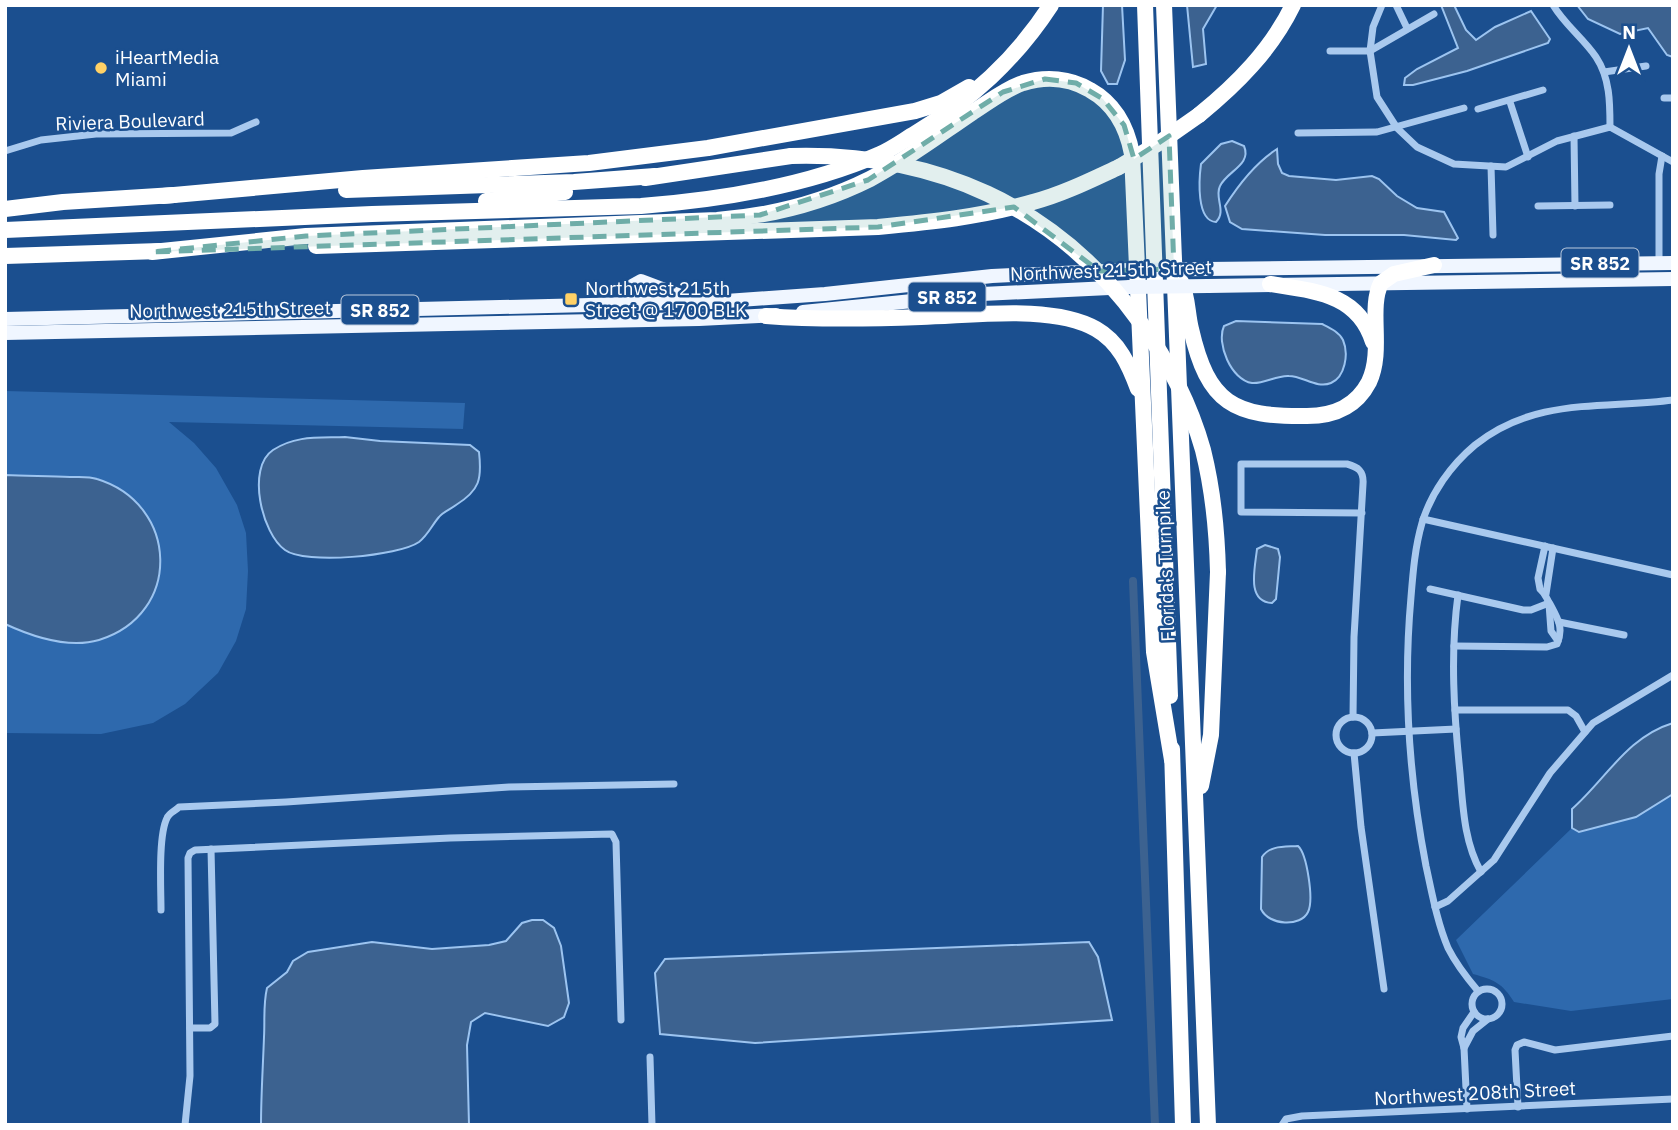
<svg xmlns="http://www.w3.org/2000/svg" width="1678" height="1130" viewBox="0 0 1678 1130" font-family="'IBM Plex Sans',sans-serif">
<style>
.green{fill:#2e69ad}
.water{fill:#3c6290;stroke:#9cc4f0;stroke-width:2}
.lines{fill:none;stroke-linecap:round;stroke-linejoin:round}
.canal{stroke:#3c6290;stroke-width:8}
.street{stroke:#a9c9ee;stroke-width:7}
.primary{stroke:#f0f6ff;stroke-width:14}
.highway{stroke:#fff;stroke-width:16}
.primary-bridge{stroke:#f0f6ff;stroke-width:14}
.highway-bridge{stroke:#fff;stroke-width:16}
.marked{fill:#6fada8;fill-opacity:0.2;stroke:#6fada8;stroke-width:5;stroke-dasharray:14 9;stroke-linejoin:round}
.poi-dot{fill:#ffd166;stroke:#1b4f8f;stroke-width:2.5}
.labels{text-anchor:middle;dominant-baseline:central;stroke-width:5;stroke-linejoin:round;paint-order:stroke}
.shield{fill:#1b4f8f;stroke:#bbcadd;stroke-width:2}
.shield-label{font-size:18px;font-weight:bold;fill:#fff}
.poi-label{font-size:19px;fill:#fff;stroke:#1b4f8f;text-anchor:start}
.street-label{font-size:19px;fill:#fff;stroke:#1b4f8f}
</style>
<rect width="100%" height="100%" fill="#1b4f8f"/>
<g class="green">
<path d="M5,391L465,403L463,429L169,422L194,443L216,468L237,505L246,533L248,571L246,609L236,641L218,673L185,704L153,723L101,734L5,733Z"/>
<path d="M1673,794V999L1571,1011L1514,1002C1502,983 1495,980 1473,974L1456,940L1572,828L1579,832L1636,817Z"/>
</g>
<g class="water">
<path d="M1103,5H1122L1125,60L1117,84H1108L1101,71Z"/>
<path d="M1187,5H1217L1203,29L1206,64L1193,67Z"/>
<path d="M1441,5H1454L1466,30L1476,40L1495,27L1531,11L1550,39L1548,43L1467,71L1413,85H1404L1405,78L1417,69L1458,48Z"/>
<path d="M1577,5H1673V57L1667,55L1648,28L1620,34L1588,19Z"/>
<path d="M1232,141L1244,146C1252,165 1227,171 1220,186C1214,198 1227,211 1216,222C1196,221 1199,179 1201,164L1221,144Z"/>
<path d="M1277,149L1278,164L1282,173L1289,176L1336,180L1372,176L1379,179L1397,196L1417,208L1444,212L1458,238L1456,240L1404,235H1325L1242,229L1230,222L1225,206C1239,184 1255,163 1277,149Z"/>
<path d="M1236,321L1322,324C1330,328 1339,332 1343,340C1349,354 1345,377 1331,383C1317,389 1303,376 1289,376C1277,375 1264,384 1252,383C1231,380 1216,343 1224,326Z"/>
<path d="M345,437L380,441L470,445L479,452C482,479 480,490 456,505C451,509 443,512 439,517C432,525 428,535 419,542C399,556 305,565 285,550C262,534 246,468 273,450C296,435 319,438 345,437Z"/>
<path d="M5,475C27,476 48,476 70,477C78,477 89,476 97,479C179,504 183,614 99,640C68,649 33,637 5,624Z"/>
<path d="M1265,545L1278,549L1280,557L1276,599L1272,603C1246,602 1255,568 1257,549Z"/>
<path d="M1673,723V794L1636,817L1579,832L1572,828V809C1606,779 1627,737 1673,723Z"/>
<path d="M1298,846C1307,854 1314,900 1308,912C1301,927 1269,926 1261,909L1262,857C1270,845 1285,847 1298,846Z"/>
<path d="M532,920H543L554,928L561,946L569,1003L564,1017L548,1026L485,1013L471,1022L467,1045L469,1125H261C261,1095 263,1066 264,1037C265,1020 263,1005 267,988L287,972L293,961L308,952L372,942L432,949L489,945L506,941L522,923Z"/>
<path d="M1089,942L1098,957L1112,1020L755,1043L660,1034L655,973L665,959Z"/>
</g>
<g class="lines">
<path class="canal" d="M1133,581L1155,1125"/>
<g class="street">
<path d="M1382,5L1373,27L1370,51L1377,97L1397,128L1417,147L1454,164L1506,167L1557,141L1610,127L1673,162"/>
<path d="M1396,5L1407,28"/>
<path d="M1553,5C1565,25 1583,38 1596,57C1610,78 1610,103 1610,127"/>
<path d="M1330,51H1370L1434,14"/>
<path d="M1604,72L1646,66"/>
<path d="M1664,98H1673"/>
<path d="M1510,102L1528,157"/>
<path d="M1478,109L1543,90"/>
<path d="M1298,133L1377,132L1464,108"/>
<path d="M1574,136L1575,206"/>
<path d="M5,151L41,140L96,134L231,133L256,122"/>
<path d="M1491,166L1493,235"/>
<path d="M1538,206L1610,205"/>
<path d="M1659,263V174L1662,156"/>
<path d="M1423,519L1673,575"/>
<path d="M1430,589L1523,610H1531L1549,603"/>
<path d="M1546,594L1553,548"/>
<path d="M1458,595C1450,654 1454,714 1460,773C1463,807 1464,842 1481,872"/>
<path d="M1549,604L1551,631L1558,641"/>
<path d="M1559,622L1624,635"/>
<path d="M1454,646L1547,647L1557,644C1564,628 1558,619 1550,604C1546,598 1546,594 1540,589L1538,578L1545,546"/>
<path d="M1455,710H1568L1576,716L1585,732"/>
<path d="M1353,717L1354,637L1363,484C1364,471 1358,467 1347,464H1241V512L1362,513"/>
<circle cx="1354" cy="735" r="18"/>
<path d="M1372,733L1456,729"/>
<path d="M1354,753L1361,827L1384,989"/>
<path d="M1435,907L1448,901L1494,860L1550,773L1593,723L1673,675"/>
<path d="M161,910C161,888 158,836 167,818C169,813 175,811 179,807L286,802L509,787L674,784"/>
<circle cx="1487" cy="1004" r="15"/>
<path d="M1478,991C1467,978 1456,964 1448,948C1437,922 1432,893 1426,866C1409,778 1403,686 1411,597C1413,572 1415,547 1422,523C1431,493 1451,465 1475,445C1535,397 1602,409 1673,400"/>
<path d="M190,1028H210L215,1024L211,849"/>
<path d="M1464,1048L1473,1031L1488,1019"/>
<path d="M650,1057L652,1125"/>
<path d="M1518,1107L1515,1050L1517,1045L1524,1042L1555,1050L1673,1036"/>
<path d="M1467,1109L1464,1048L1461,1037L1463,1028L1474,1012"/>
<path d="M185,1125L190,1076L188,858L190,853L195,850L450,838L612,834L616,842L621,1020"/>
<path d="M1282,1125L1286,1119L1302,1116L1673,1099"/>
</g>
<g class="primary">
<path d="M1207,269L1673,263"/>
<path d="M1208,286L1673,279"/>
<path d="M633,304L632,286L641,281L686,298"/>
<path d="M803,312L982,294L1130,287"/>
<path d="M5,319L712,302L825,294L992,276L1129,270"/>
<path d="M5,333L699,319L776,315"/>
</g>
<g class="highway">
<path d="M1145,5L1170,696"/>
<path d="M1164,5L1208,1125"/>
<path d="M1199,115C1237,84 1271,50 1293,5"/>
<path d="M645,178L791,156"/>
<path d="M346,190L574,182L655,176"/>
<path d="M163,196L363,178L589,163L708,148L915,111L941,103L969,87"/>
<path d="M486,201L565,192"/>
<path d="M5,209L63,202L174,195"/>
<path d="M5,230L372,214L641,206C719,200 807,186 880,154C892,149 904,140 916,133C972,99 1015,60 1051,5"/>
<path d="M316,246L878,227C930,222 982,217 1033,202C1063,194 1091,180 1119,167"/>
<path d="M152,252L306,236L717,220C769,216 822,203 870,179C906,160 939,135 973,112C989,102 1005,89 1023,83C1046,76 1070,78 1090,90C1115,104 1127,127 1132,154L1154,652L1172,760"/>
<path d="M5,256L160,251"/>
<path d="M1181,282C1188,297 1187,313 1191,329C1208,404 1234,417 1307,416C1334,416 1356,407 1369,382C1384,350 1368,309 1381,283L1394,274L1434,265"/>
<path d="M1270,284C1313,291 1358,293 1373,342"/>
<path d="M766,316C818,320 869,319 921,317C971,316 1052,304 1096,329C1119,342 1129,365 1138,389"/>
<path d="M1172,749L1183,1125"/>
<path d="M1201,786L1211,735L1218,572"/>
</g>
<g class="primary-bridge">
<path d="M1129,270L1207,269"/>
<path d="M1130,287L1208,286"/>
</g>
<g class="highway-bridge">
<path d="M791,156C933,152 1056,205 1140,322C1168,361 1190,404 1203,450C1213,490 1217,531 1218,572"/>
<path d="M1119,167L1159,143L1199,115"/>
</g>
</g>
<path class="marked" d="M1045,79L1076,83L1103,99L1124,125L1134,159L1169,136L1174,269L1099,271L1014,207L878,227L152,252L306,236L760,215L868,180L1003,92Z"/>
<g class="poi-dot">
<circle cx="101" cy="68" r="7"/>
<rect x="564" y="292" width="14" height="14" rx="3.5"/>
</g>
<g class="labels">
<g class="shield">
<rect x="1561.5" y="248.5" width="77" height="29" rx="5"/>
<rect x="908.5" y="282.5" width="77" height="29" rx="5"/>
<rect x="341.5" y="295.5" width="77" height="29" rx="5"/>
</g>
<g class="shield-label">
<text x="1600" y="263">SR 852</text>
<text x="947" y="297">SR 852</text>
<text x="380" y="310">SR 852</text>
</g>
<g class="poi-label">
<text x="115" y="57">iHeartMedia<tspan x="115" dy="22">Miami</tspan></text>
<text x="585" y="288">Northwest 215th<tspan x="585" dy="22">Street @ 1700 BLK</tspan></text>
</g>
<g class="street-label">
<text transform="translate(130 121) rotate(-2)">Riviera Boulevard</text>
<text transform="translate(1111 270) rotate(-2)">Northwest 215th Street</text>
<text transform="translate(230 309) rotate(-1)">Northwest 215th Street</text>
<text transform="translate(1165 566) rotate(-92)">Florida's Turnpike</text>
<text transform="translate(1475 1093) rotate(-3)">Northwest 208th Street</text>
</g>
</g>
<rect width="1678" height="1130" fill="none" stroke="#ffffff" stroke-width="14"/>
<g transform="translate(1629 49)" stroke="#1b4f8f" stroke-width="5" paint-order="stroke">
<path d="M0-5L12 26L0 18L-12 26Z" fill="#ffffff"/>
<text y="-10" font-size="19" font-weight="bold" text-anchor="middle" fill="#ffffff">N</text>
</g>
</svg>
